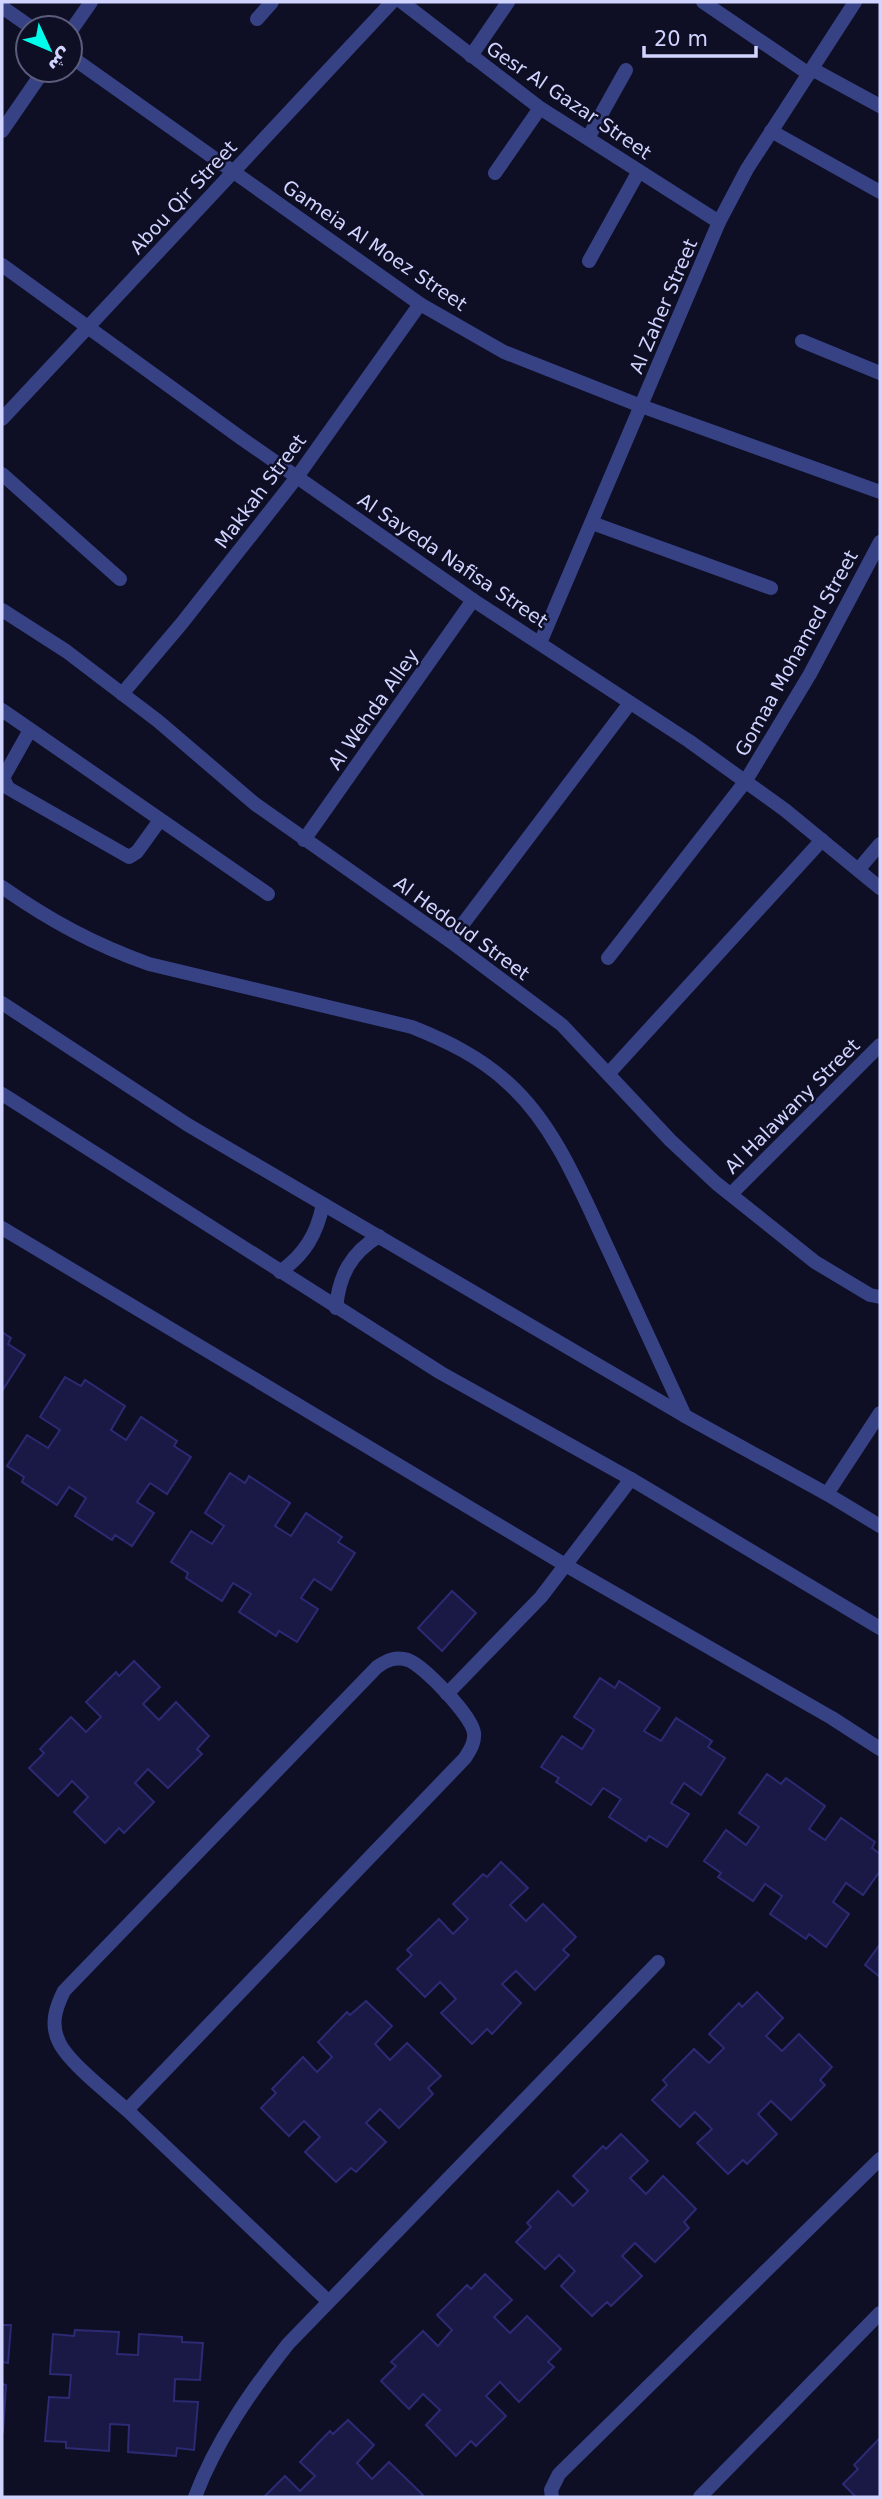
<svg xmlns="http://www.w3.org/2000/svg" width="882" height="2499" viewBox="0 0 882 2499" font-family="'DejaVu Sans','Noto Naskh Arabic',sans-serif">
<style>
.building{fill:#1a1946;stroke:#2c2a73;stroke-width:2}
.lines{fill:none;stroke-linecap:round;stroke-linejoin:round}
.service{stroke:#374285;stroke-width:14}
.minor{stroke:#374285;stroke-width:14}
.tertiary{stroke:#374285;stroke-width:14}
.labels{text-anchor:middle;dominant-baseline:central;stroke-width:5;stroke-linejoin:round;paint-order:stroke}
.street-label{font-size:19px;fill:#d1d4ff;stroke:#0e0e25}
</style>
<rect width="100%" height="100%" fill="#0e0e25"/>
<g class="building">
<path d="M2,1332L11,1338L8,1344L25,1355L2,1391Z"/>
<path d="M65,1377L81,1386L85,1380L125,1406L111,1430L126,1440L141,1417L177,1441L174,1446L191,1457L167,1494L150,1483L137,1502L154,1513L132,1546L115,1535L112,1540L75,1516L86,1498L69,1487L57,1505L22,1482L24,1477L7,1466L27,1435L48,1448L60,1430L40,1417Z"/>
<path d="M230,1473L245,1483L249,1476L290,1503L275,1526L291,1536L306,1513L342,1537L338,1542L355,1553L331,1590L314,1579L301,1598L318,1609L297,1642L279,1631L276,1636L239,1612L251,1594L233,1583L222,1601L186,1578L188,1573L171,1562L191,1531L212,1544L224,1526L205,1513Z"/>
<path d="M452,1591L476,1613L442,1651L418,1628Z"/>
<path d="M134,1661L160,1687L143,1704L159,1720L176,1702L209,1736L197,1749L202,1754L168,1788L148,1769L135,1783L154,1802L124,1833L119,1828L105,1843L74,1812L88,1797L72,1781L58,1796L29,1768L44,1753L40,1749L71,1717L86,1732L101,1717L86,1702L116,1672L119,1676Z"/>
<path d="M600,1678L615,1688L619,1681L660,1708L644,1731L661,1741L676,1718L712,1741L708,1747L725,1758L701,1795L684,1783L671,1803L689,1814L667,1847L649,1836L646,1841L609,1817L621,1799L603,1788L591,1805L556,1782L559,1778L541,1767L562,1736L582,1749L594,1730L574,1717Z"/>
<path d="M767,1774L781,1784L786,1778L825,1806L809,1829L825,1840L841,1818L875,1842L872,1848L880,1854V1871L863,1895L846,1883L833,1902L849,1914L826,1947L809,1934L806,1939L770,1914L782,1896L765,1884L753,1901L718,1877L721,1873L704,1861L726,1830L746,1845L759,1827L739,1813Z"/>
<path d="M501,1862L528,1888L510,1905L526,1921L543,1904L576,1937L563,1950L569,1955L535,1990L516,1971L502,1984L521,2003L492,2034L487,2029L472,2044L441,2013L456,1999L440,1982L425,1997L397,1969L412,1955L407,1950L439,1919L453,1934L468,1919L453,1904L483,1874L487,1877Z"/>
<path d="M880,1944V1977L865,1965Z"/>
<path d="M757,1992L783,2018L766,2036L782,2051L799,2034L832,2067L820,2080L825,2085L791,2120L771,2101L758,2114L777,2134L747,2164L743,2160L728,2174L697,2143L712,2129L695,2112L680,2127L652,2100L667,2085L663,2080L694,2049L709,2063L724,2048L709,2034L739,2003L742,2007Z"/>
<path d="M366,2001L392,2026L375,2044L390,2060L407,2043L441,2076L428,2088L433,2094L399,2128L380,2109L366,2123L386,2142L356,2172L351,2168L336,2182L305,2152L320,2137L304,2121L289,2136L261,2108L276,2093L272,2089L303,2057L317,2072L332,2057L318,2042L347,2012L350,2015Z"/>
<path d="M621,2134L648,2161L630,2178L646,2194L663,2176L696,2209L684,2222L689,2228L655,2262L635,2243L622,2256L642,2276L611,2306L607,2302L592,2316L561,2286L575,2271L559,2255L545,2269L516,2242L531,2227L527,2223L558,2191L573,2206L588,2191L573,2176L603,2146L606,2149Z"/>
<path d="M485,2274L512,2300L494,2317L510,2333L527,2316L561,2349L548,2362L554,2367L519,2402L500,2382L486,2396L506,2416L476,2446L471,2441L456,2456L426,2425L440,2410L423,2394L409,2409L381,2381L396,2366L391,2362L423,2331L438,2346L452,2330L437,2315L467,2285L471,2289Z"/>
<path d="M2,2325H11L8,2363L2,2362Z"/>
<path d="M75,2330L119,2332L117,2354L138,2355L139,2334L182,2337V2342L203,2343L200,2380L175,2379L174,2401L198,2402L194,2450L177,2448L176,2456L128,2452L129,2425L110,2424L109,2451L66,2448V2442L45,2441L49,2397L69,2398L71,2375L50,2374L53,2334L74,2336Z"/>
<path d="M2,2384L6,2385L3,2432H2Z"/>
<path d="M348,2420L374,2445L357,2463L372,2479L389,2462L423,2495L420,2497H264L285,2476L300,2491L315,2476L300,2462L330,2431L333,2434Z"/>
<path d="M880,2438V2497H856L843,2484L858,2469L854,2465Z"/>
</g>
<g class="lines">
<g class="service">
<path d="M2,710L268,894"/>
<path d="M30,730L3,778L8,788L129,857L137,852L160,820"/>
<path d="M2,887C51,921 93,944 149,964L412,1027C447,1041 480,1057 508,1083C556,1126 582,1194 609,1251C634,1306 660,1361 685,1416"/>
<path d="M827,1494L880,1413"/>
</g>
<g class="minor">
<path d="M402,2L540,108L719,222"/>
<path d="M703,2L809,74"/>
<path d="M2,7L32,28"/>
<path d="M257,19L272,2"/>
<path d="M70,32L91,2"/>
<path d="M70,56L420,304L504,352L641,406L880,492"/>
<path d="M471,56L508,2"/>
<path d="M812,69L880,106"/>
<path d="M2,131L44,70"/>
<path d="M771,131L880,192"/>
<path d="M588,138L626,70"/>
<path d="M495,173L540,108"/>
<path d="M589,261L639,171"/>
<path d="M2,265L241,438L473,600L689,741L785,810L880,888"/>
<path d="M802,341L880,373"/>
<path d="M2,419L392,2"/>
<path d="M2,474L120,579"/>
<path d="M592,523L771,588"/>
<path d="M2,610L66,651L158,721L255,804L450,941L562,1025L670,1140L716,1183L815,1262L870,1295L880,1297"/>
<path d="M540,643L719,222L747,169L855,2"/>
<path d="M122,694L182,623L297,477L420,304"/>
<path d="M304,840L473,600"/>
<path d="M858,870L880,844"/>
<path d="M450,941L630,703"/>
<path d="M608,958L745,782L810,674L880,542"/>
<path d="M609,1073L822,840"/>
<path d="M731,1194L880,1045"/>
<path d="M2,1228L567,1566L832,1718L880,1749"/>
<path d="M447,1694L541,1597L631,1479"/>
<path d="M127,2110L465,1758C470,1750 475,1743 474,1733C472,1716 424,1666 408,1660C396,1656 387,1660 377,1667L64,1991C56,2007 50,2024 59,2042C68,2062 109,2094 127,2110C194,2174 261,2237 328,2301"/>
<path d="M195,2497C216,2441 251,2391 288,2344L658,1962"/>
<path d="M552,2497L551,2490L559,2474L880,2159"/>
<path d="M700,2497L880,2313"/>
</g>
<g class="tertiary">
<path d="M2,1003L188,1125L685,1416L827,1494L880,1526"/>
<path d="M2,1094L441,1373L631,1479L880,1628"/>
<path d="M280,1272C305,1254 317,1234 323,1204"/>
<path d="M336,1308C339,1275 351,1253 379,1236"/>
</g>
</g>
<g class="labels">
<g class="street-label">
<text transform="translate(569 100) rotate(34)">Gesr Al Gazar Street</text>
<text transform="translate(183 197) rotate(-47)">Abou Qir Street</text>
<text transform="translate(375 245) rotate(34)">Gameia Al Moez Street</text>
<text transform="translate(663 306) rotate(-67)">Al Zaher Street</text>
<text transform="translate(260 491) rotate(-53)">Makkah Street</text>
<text transform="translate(453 560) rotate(34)">Al Sayeda Nafisa Street</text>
<text transform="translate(796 653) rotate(-61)">Gomaa Mohamed Street</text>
<text transform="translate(373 709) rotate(-55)">Al Wehda Alley</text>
<text transform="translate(462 928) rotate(36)">Al Hedoud Street</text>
<text transform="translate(792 1106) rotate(-45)">Al Halawany Street</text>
</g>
</g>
<rect width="882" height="2499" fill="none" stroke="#d1d4ff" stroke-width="7"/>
<g transform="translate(49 49) rotate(134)"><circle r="33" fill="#0e0e25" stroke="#5c5d7c" stroke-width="2"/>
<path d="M0-5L12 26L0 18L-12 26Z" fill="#00fcea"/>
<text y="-10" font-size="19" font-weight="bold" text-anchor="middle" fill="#d1d4ff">ش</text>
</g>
<path d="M644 46v10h112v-10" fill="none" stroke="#d1d4ff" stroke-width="3.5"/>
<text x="654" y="46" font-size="21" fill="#d1d4ff" stroke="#0e0e25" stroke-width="5" paint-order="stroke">20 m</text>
</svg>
